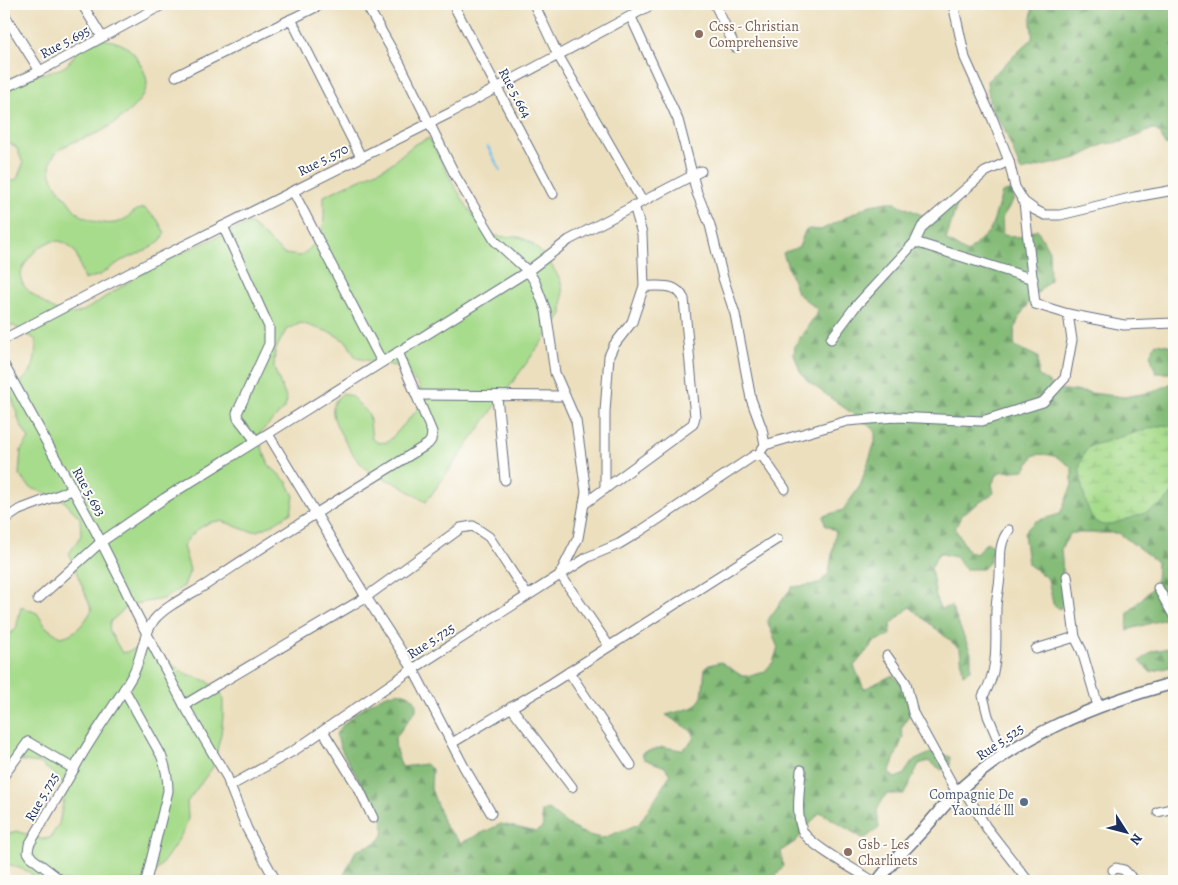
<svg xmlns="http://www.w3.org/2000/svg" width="1178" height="885" viewBox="0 0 1178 885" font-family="Alegreya,serif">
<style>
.grass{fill:#a7dc8c;stroke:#618675}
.forest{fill:url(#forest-firs);stroke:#50766b}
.wetland{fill:url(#wetland-marsh);stroke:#618675}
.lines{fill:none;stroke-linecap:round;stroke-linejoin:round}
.stream{stroke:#72c2ed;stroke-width:2.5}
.minor-casing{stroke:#646d7f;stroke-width:11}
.tertiary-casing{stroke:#646d7f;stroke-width:14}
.minor{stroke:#fff;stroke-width:9}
.tertiary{stroke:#fff;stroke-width:11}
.education-dot{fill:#8d6e63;stroke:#fdfcf7;stroke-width:2}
.service-dot{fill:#5c6f8a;stroke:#fdfcf7;stroke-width:2}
.labels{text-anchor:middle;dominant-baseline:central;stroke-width:4;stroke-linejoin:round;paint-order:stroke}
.education-label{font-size:14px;fill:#785e54;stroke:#fdfcf7;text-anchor:start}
.street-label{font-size:14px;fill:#1b2f5e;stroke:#fdfcf7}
.service-label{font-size:14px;fill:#4e5e75;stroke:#fdfcf7;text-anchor:end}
</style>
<defs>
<pattern id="forest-firs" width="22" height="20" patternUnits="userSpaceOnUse" patternTransform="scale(1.25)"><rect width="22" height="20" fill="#85bc78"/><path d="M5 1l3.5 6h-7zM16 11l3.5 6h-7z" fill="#6c9966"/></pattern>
<pattern id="wetland-marsh" width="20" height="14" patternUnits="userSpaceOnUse" patternTransform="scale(1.25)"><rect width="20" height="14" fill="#a7dc8c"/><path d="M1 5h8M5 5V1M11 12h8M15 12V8" fill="none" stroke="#8fbd7b"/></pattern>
</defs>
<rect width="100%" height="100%" fill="#fdfcf7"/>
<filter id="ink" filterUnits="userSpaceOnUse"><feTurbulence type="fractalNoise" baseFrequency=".02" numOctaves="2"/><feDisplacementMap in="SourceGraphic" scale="10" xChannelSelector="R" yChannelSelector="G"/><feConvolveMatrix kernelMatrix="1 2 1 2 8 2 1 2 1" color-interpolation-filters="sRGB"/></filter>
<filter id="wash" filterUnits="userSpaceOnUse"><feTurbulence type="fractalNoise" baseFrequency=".0096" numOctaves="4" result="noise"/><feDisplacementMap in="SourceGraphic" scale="20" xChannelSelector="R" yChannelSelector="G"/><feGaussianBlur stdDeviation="1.12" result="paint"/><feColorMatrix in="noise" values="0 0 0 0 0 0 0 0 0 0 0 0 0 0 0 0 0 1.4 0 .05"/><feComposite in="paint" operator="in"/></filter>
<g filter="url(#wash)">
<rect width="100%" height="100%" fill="#ecdfbd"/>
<path class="grass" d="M101,39C116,41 128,44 137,58C141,65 146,73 147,82C148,100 116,123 102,131C88,138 56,144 51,161C47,178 59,189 68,201C71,205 74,210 78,213C89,221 109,227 121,221C131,217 132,210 144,208L157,219L165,233L160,241L145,251L121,261L100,275L84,280C81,272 80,261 76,254C59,226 31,249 22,270C18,280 24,287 31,293C43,302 55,314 71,314C82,314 96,303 105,297C120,288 134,277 150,269C182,251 217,238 250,223L284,254L301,256C327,235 324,227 324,196L388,166L415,144L429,138C445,168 463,206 485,230C494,240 506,235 518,237C534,239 556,268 561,283C564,292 562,304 562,314L426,502C415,496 404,487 393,482C388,480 383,479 378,477C358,467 347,446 337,426C331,412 330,404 343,393L351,396L369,414L372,439L379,443L388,442L418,409L421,393L419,385L400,367L356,358L347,342L332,333L301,323L286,330L275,351L274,368L287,400L285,408L261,432L259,441L269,465L287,482L294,496L291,513C281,518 270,527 260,530C245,535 231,521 218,521C204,522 190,534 183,546L190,570L184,586L163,599L129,605L110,622L109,630L122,653L140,648L156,651L182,672L207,681L221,692L223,700V717L221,734L215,759L213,767L187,802C187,807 188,813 188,818C186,834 159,867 149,881H35L30,872L5,863L4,860V836L16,831L41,839L50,838L59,824L64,798V789L59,778L40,763L15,760L4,771V639L16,629L21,607L37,613L46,627L60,637C76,635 84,623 92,610L69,554L81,535L80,518L62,499L31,488L19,475L21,450L29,439L20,424L10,391C33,372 35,371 36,340L14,326L4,325V184L17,179L23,164L17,148L4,139V84L60,69L67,65L79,49Z"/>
<g class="forest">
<path d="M1032,4H1174V144L1173,147L1165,145L1160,133L1153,129L1122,142L1104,144L1077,158L1021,171L1004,128L990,107L987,81L1032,39C1033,32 1031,28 1031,22C1031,15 1033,11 1032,4Z"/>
<path d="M1012,190L1014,199L1002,218L1003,235L1022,237L1037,229L1049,251L1050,280C1034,298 1009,318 1015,346L1038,357V375L1058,389L1124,397L1153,392L1174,382V619L1172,617L1127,630L1128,613L1156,584L1157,562L1119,533H1071L1061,548L1065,601L1060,609L1053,604L1048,579L1028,564L1024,532L1036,521L1060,514L1072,485V468C1058,456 1052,453 1034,455L1025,470L999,472L992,484L994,493L962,514L955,529L969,552L976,554L987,542L993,547L989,563L983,569H965L955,557L939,553L931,568L937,602L941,609L951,606L971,653V670L963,674L960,649L910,607L891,624L890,636L875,641L854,666L864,689L893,675L905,688L910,714L901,729L903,737L889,773L895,778L903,775L913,761L935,751L950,757V765L942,770L928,761L919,764L904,794H886L877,810L879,828L864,839L820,812L796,841L781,851L783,867L772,881H341L356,850C374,844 389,842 382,819L342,751L336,734C346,718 395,678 413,698C416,701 416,706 416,710L395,738L396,751L402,767L425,764L432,769L431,789L445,826L461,843L501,824L537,832L543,826L541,811L548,809C566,824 579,835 603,838L639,824L670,775L665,767L644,759L642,753L663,747L682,750C688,745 696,740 693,732L666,715L695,707L702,697L705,668L709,665L721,662L742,676H749L764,672L773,662L778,648L767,621L792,587L819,584L829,573L836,531L825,525L823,516L843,510L860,486L875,442V430L809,382L800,371L794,354L795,345L817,313V309L797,293L783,253L799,247L805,231L809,229L821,230L870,205L888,202H893L924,216L957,204L946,240L967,253L991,229L1002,193Z"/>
<path d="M1156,343L1174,346L1171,359L1174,363V373H1156L1150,354Z"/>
<path d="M1174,647V666L1150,672L1140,661L1153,651Z"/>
</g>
<path class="wetland" d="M1162,425L1174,427C1174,439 1177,485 1173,492C1164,508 1140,515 1124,520C1115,523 1104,529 1095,521C1087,514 1079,478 1080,467C1081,458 1085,449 1093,445Z"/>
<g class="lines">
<path class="stream" d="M488,147L500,170"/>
</g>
</g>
<g filter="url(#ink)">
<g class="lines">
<defs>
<g id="minor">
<path d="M82,4L102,37"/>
<path d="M366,4L400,64L456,177L495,241L528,271L535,282L546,311L555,373L576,421L586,492L578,538L560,574L609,646"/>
<path d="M453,4L553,194"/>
<path d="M534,4L558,55L642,201"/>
<path d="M715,4L735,47"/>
<path d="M953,4L965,58L993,120L1009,161L1015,187L1024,202L1035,210L1045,215H1060L1135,197L1174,190"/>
<path d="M4,14L40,71"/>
<path d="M631,17L678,120L697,193L710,225L723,278L735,314L751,399L762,429L765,445L758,455"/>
<path d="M291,19L361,157"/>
<path d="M176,76L322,4"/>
<path d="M4,88L40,71L164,4"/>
<path d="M293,191L382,362"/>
<path d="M1024,202L1035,304L1068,314L1124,325L1174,323"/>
<path d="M223,226L269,327V344L237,413L238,418L256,441"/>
<path d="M915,242L1033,279"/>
<path d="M4,339L145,265L452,112L653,4"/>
<path d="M831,339L855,307L915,242L922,227L985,172L1009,161"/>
<path d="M4,365L94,528L125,589L136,613L184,705L227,777L230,786L295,750L413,669L588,557L619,544L639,532L755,455L763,457L785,489"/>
<path d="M417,395L565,396"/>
<path d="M497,396L505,480"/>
<path d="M268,434L366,597L413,669L464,767L491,813"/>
<path d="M765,445L847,421L896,417L982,421L1043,402L1065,378L1072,340L1068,314"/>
<path d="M605,489V412L609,356L614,345L632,322L644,286L642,234L634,205"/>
<path d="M584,504L693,424L695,417L684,299C676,282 661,287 644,286"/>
<path d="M4,520L19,510L72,490"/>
<path d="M1067,576L1075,637L1082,651L1098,706"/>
<path d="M1158,588L1174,616"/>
<path d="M38,599L101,542L165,498L528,271L569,240L701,171"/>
<path d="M1036,649L1075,637"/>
<path d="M887,656L906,683L913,713L957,793"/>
<path d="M569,672L631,765"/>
<path d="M124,689L161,755C166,767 168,778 168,791L146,881"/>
<path d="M184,705L366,597L461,528L473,526L489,537L527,595"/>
<path d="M511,707L572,787"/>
<path d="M323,731L359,789L373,818"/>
<path d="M452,743L552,683L777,539"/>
<path d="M1004,754L988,716L983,696C1000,670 995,639 996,609C996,597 1000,586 1000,574C1001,557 998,544 1009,530"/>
<path d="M74,769C91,736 114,708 132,676C142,659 142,636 154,620C166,605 194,593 210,582C281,534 355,489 428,444L431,440L432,432L398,352"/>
<path d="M801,770C800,789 795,814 803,832C811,846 857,871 873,881"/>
<path d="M4,775L28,742L74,769L29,845L28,852L32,858L62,881"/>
<path d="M230,786L247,829L276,881"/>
<path d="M963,788L986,827L1028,881"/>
<path d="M1158,812L1174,808"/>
<path d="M1113,870L1116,868L1124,870L1135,881"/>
</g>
<path id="tertiary" d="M878,881C891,863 908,846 923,830C934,818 944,805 956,793C1016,736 1095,704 1174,683"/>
</defs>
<use href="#minor" class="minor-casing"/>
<use href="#tertiary" class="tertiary-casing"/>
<use href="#minor" class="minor"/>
<use href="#tertiary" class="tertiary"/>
</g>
</g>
<g class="education-dot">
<circle cx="699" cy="34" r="5"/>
<circle cx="848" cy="852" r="5"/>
</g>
<circle class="service-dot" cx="1024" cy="802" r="5"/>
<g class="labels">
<g class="education-label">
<text x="709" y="26">Ccss - Christian<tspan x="709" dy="16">Comprehensive</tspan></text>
<text x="858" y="844">Gsb - Les<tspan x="858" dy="16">Charlinets</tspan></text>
</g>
<g class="street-label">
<text transform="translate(65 42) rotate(-28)">Rue 5.695</text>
<text transform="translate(515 93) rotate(62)">Rue 5.664</text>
<text transform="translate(323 160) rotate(-27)">Rue 5.570</text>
<text transform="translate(89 492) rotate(61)">Rue 5.693</text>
<text transform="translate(431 641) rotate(-33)">Rue 5.725</text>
<text transform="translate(1000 742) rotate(-34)">Rue 5.525</text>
<text transform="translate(42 797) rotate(-60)">Rue 5.725</text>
</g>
<g class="service-label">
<text x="1014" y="794">Compagnie De<tspan x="1014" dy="16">Yaoundé lll</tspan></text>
</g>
</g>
<rect width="1178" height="885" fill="none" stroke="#fdfcf7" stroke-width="20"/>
<g transform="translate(1126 832) rotate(126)" stroke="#fdfcf7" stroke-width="4" paint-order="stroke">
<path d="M0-4L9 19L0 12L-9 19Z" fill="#1b2f5e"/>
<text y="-8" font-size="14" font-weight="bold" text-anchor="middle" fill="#1b2f5e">N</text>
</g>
</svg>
